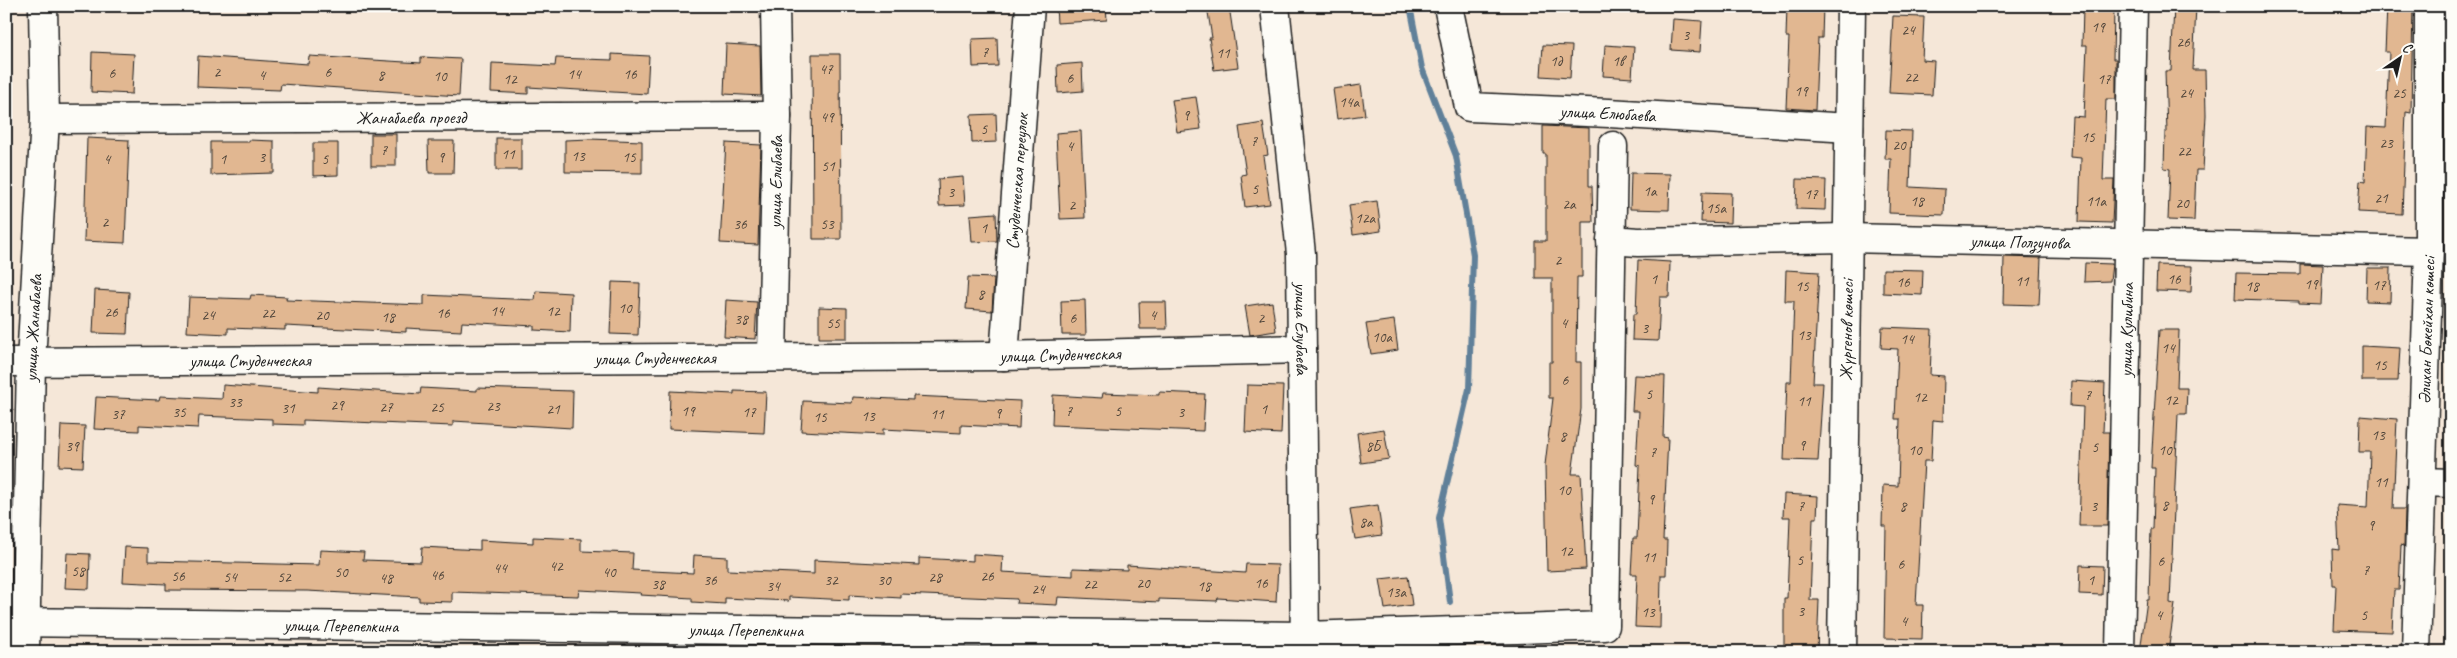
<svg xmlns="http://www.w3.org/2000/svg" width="2457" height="658" viewBox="0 0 2457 658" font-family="Caveat,sans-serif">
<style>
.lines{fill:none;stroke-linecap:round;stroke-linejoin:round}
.stream{stroke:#618099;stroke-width:6}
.building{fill:#e1b791;stroke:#1c1c1c}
.minor-casing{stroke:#1c1c1c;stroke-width:31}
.minor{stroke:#fdfcf7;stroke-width:28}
.labels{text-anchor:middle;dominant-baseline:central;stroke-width:4;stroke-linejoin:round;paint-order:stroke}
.number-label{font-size:15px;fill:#4d4339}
.street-label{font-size:18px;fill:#1c1c1c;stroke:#fdfcf7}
</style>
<rect width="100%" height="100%" fill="#f5e7d8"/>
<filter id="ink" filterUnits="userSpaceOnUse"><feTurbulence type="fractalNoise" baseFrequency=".02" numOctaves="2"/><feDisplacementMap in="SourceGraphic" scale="10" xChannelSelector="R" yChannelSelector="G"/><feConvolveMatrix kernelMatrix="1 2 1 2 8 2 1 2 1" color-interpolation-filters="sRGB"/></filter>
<g filter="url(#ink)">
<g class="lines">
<path class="stream" d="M1410,6L1422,68L1456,156L1473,255L1469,389L1439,518L1450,602"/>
</g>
<g class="building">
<path d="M1056,6H1106L1107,20L1057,23Z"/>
<path d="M1207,6H1229L1238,67L1214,70L1209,38H1212Z"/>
<path d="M1787,6H1823L1822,38H1818L1815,110L1786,108L1789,37H1786Z"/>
<path d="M2174,6H2196L2193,70H2205L2206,115L2203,170H2196L2194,221L2168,220L2170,169L2164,168L2165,132H2167L2165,71H2171Z"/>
<path d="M2387,6H2413L2411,113L2406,112L2402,214L2358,212L2360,181L2365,182L2367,127L2386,128L2389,52H2385Z"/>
<path d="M2083,8L2114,9L2113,59H2116V99H2106L2103,180H2114L2112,223L2079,222L2081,158L2070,157L2072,116L2084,117L2087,45H2082Z"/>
<path d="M1893,16L1924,17L1922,60L1934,61L1932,95L1889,93Z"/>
<path d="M1673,19L1702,21L1700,52L1671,50Z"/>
<path d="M997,38L998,66L973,67L972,39Z"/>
<path d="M726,44L760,46L761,96L724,94Z"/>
<path d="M1543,45L1572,46L1570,78L1541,76Z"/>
<path d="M1605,45L1634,47L1632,78L1603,76Z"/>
<path d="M92,52L134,54L132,94L91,92Z"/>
<path d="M612,54L649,56L647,94L528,87V94L491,92L492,63L555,66L556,58L612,60Z"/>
<path d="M812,54H840L841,239H813Z"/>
<path d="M198,56L308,64L309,56L421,63V57L461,59L459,96L281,84L280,90L197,87Z"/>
<path d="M1082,63L1083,91L1058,93L1057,65Z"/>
<path d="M1361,85L1365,115L1337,119L1333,89Z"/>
<path d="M1196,97L1201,129L1177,132L1172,100Z"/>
<path d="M996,114L997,142L972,143L971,115Z"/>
<path d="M1263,123L1268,155L1263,156L1270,204L1245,207L1241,175L1246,174L1239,127Z"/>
<path d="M1543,126L1589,128V186H1592L1593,222H1582V277H1577L1576,362H1581V409L1572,474H1581L1586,569L1547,571L1545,465L1553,398H1549V362H1552V278H1535V241H1546V154H1543Z"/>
<path d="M1886,130L1912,131L1910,187L1945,189L1944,215L1889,213L1891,159H1885Z"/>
<path d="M1081,131L1085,218L1060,219L1056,133Z"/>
<rect x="371" y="134" width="25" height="32"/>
<path d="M87,138L129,140L125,243L84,241Z"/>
<rect x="496" y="138" width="25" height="32"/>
<path d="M590,139L642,141V173L565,172V140Z"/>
<path d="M249,140L274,141V173L211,175V142H249Z"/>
<path d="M428,141H454L453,173H429Z"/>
<path d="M313,143H338V175L313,176Z"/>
<path d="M726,143L761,145L758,245L720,243Z"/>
<path d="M1631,173L1670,174L1669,210L1630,209Z"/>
<path d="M963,177L965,205L939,206L938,179Z"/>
<path d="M1797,179L1826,180L1825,210L1796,209Z"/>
<path d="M1702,192L1731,193L1730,223L1701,222Z"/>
<path d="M1377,201L1381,231L1353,235L1349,205Z"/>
<path d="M996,213L997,241L972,242L970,215Z"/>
<path d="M2004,257L2041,258L2039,305L2003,304Z"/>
<path d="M1638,260L1670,262L1669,297H1660L1658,341L1632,340L1633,314H1636Z"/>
<path d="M2085,263L2112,264L2110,281L2084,282Z"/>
<path d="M2300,264L2323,265L2321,304L2299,303V301L2235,299L2236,273L2300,274Z"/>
<path d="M2157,265L2192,266L2191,292L2156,291Z"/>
<path d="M2367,268H2391L2390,302L2366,301Z"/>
<path d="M1883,269L1923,270L1922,295L1883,293Z"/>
<path d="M1786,270L1819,272L1813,383H1823L1818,461L1784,460L1787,382H1791L1794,301H1785Z"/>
<path d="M968,277L994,278L992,311L966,309Z"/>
<path d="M612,282L640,283L638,335L610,334Z"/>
<path d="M95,290L129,292L127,334L93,333Z"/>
<path d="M536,291L571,293L570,332L534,330V326L462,322L461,331L406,328V332L285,326V330L228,328V334L187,332L189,297L250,299L251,295L287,297L286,300L424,305V295L535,300Z"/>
<path d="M726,300L757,302L755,339L724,337Z"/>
<path d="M1085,300L1086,335H1062L1061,301Z"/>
<path d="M1139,302H1166L1167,329H1140Z"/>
<path d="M1272,302L1276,331L1250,335L1245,306Z"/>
<path d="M819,307L847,308V338H819Z"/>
<path d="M1394,320L1398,350L1371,354L1366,324Z"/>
<path d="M1882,327L1932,329L1930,375L1944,376L1943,421L1933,420L1931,461H1924L1916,605H1923L1922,639L1884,638L1886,526H1882L1883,485L1898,486L1900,419H1895L1898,349L1881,348Z"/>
<path d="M2159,330H2179L2177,388H2187L2186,414H2178L2170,603L2175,604L2168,652H2140L2147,600H2149L2151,529H2153L2155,468H2151Z"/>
<path d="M2362,346L2400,348L2398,381H2362Z"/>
<path d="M1634,375L1665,376L1663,437L1668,438L1663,540H1667L1666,575H1661L1660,628L1635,627L1637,574H1631L1633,538H1637L1640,466L1636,465L1639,411H1632Z"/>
<path d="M2071,381L2105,383L2103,432H2109L2107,526H2079L2083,407L2070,406Z"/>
<path d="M223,385L318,392V387L420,394L421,388L477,391V388L573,391L572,428L453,421V426L303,420V425L272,424V419L199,416L198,428L139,425V431L94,429L96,397L159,400L160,396L222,399Z"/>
<path d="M1247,385L1283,386L1281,434L1245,432Z"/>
<path d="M670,391L734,394V391L766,392L764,433L669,429Z"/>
<path d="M1159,392L1205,394L1203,431L1052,425L1053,395L1102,398L1103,393L1159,395Z"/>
<path d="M913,396L1020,401L1019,428L961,425V433L883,429V435L801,431L803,401L852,403L853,397L913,400Z"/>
<path d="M2360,416L2397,419L2393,509H2405L2404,546L2401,545L2399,590H2394L2392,632L2334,630L2336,585H2333L2332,549L2339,550L2337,505L2368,507L2370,452H2359Z"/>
<path d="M61,425L85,426L83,467L59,466Z"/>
<path d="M1384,429L1389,459L1361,463L1357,433Z"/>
<path d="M1784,494L1818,496L1817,518H1813L1810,600H1819L1817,652H1784V598H1787L1790,517H1783Z"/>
<path d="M1378,505L1382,535L1355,539L1350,509Z"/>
<path d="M533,537L581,539V551L633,553L632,570L693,573L694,555L727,557V570L814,574V560L919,565V558L973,561V554L1003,556L1002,572L1073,576V568L1127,570V565L1245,573L1246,564L1278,565L1276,602L1218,598L1217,601L1159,599V602L1058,597L1057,605L1016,603L1017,599L901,594V598L849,595V600L789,597V601L725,598V604L692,602V598L640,595L641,593L579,590L578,596L452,592V602L419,601V597L307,591L166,590V584L123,582L125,547L148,548V561L319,565L320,550L364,552L363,560L421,562L422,547L480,550V540L533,543Z"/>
<path d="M67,553L90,554L89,589L65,588Z"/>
<path d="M2080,565L2103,566L2102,595L2079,594Z"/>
<path d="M1408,576L1412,605L1385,609L1380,579Z"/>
</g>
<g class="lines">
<defs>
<g id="minor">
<path id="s1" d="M1275,6L1301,254L1305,652"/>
<path id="s2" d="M1448,6L1469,107L1609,113L1849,128"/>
<path id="s3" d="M45,119L777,116"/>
<path id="s4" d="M1611,240L1638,242L1846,238L2429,251"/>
<path id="s5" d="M1004,356L1030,6"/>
<path id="s6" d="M772,357L777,116L775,6"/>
<path id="s7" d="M6,362L1004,356L1302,349"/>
<path d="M2422,482L2451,483"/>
<path id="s8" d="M6,622L1305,636L1605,626L1613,146"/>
<path id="s9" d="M25,652L31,362L45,119L43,6"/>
<path id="s10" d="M1842,652L1851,6"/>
<path id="s11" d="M2120,652L2133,6"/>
<path id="s12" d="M2416,652L2429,251V6"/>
</g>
</defs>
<use href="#minor" class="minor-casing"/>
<use href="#minor" class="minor"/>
</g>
</g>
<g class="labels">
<g class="number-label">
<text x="2098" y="27">19</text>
<text x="1908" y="30">24</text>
<text x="1686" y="35">3</text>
<text x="2183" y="42">26</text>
<text x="985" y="52">7</text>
<text x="1223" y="53">11</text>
<text x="1556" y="61">1д</text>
<text x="1618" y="61">1в</text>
<text x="826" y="69">47</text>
<text x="217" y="72">2</text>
<text x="328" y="72">6</text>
<text x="112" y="73">6</text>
<text x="574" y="74">14</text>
<text x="630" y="74">16</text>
<text x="262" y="75">4</text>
<text x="381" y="75">8</text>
<text x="440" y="76">10</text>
<text x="1911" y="77">22</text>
<text x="1070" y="78">6</text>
<text x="510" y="79">12</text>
<text x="2104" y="79">17</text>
<text x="1801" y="91">19</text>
<text x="2186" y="93">24</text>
<text x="2399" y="93">25</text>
<text x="1349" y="102">14а</text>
<text x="1186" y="115">9</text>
<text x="827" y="117">49</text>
<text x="984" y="129">5</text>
<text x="2088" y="137">15</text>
<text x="1254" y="141">7</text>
<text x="2386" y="143">23</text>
<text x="1899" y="145">20</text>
<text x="1070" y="146">4</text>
<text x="384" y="150">7</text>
<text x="2184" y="151">22</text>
<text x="508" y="154">11</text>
<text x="578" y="156">13</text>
<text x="262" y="157">3</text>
<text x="441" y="157">9</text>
<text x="629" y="157">15</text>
<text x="107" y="159">4</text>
<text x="223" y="159">1</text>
<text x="325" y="159">5</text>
<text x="828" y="166">51</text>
<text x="1255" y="189">5</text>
<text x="1650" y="191">1а</text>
<text x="951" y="192">3</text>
<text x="1811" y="194">17</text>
<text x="2381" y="198">21</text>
<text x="1917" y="201">18</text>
<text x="2096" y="201">11а</text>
<text x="2182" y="203">20</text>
<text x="1569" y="204">2а</text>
<text x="1072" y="205">2</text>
<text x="1716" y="208">15а</text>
<text x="1365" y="218">12а</text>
<text x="105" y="222">2</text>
<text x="740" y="224">36</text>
<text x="827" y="224">53</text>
<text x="984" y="228">1</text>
<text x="1558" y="260">2</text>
<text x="1654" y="279">1</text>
<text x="2174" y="279">16</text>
<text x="2022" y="281">11</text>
<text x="1903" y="282">16</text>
<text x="2311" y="284">19</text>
<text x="2379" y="285">17</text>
<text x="1802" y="286">15</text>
<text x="2252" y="286">18</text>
<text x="981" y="294">8</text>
<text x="625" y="308">10</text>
<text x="497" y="311">14</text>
<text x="553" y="311">12</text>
<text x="111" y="312">26</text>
<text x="268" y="313">22</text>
<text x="443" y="313">16</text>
<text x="208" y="315">24</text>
<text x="322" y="315">20</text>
<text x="1153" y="315">4</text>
<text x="388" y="317">18</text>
<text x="1073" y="318">6</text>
<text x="1261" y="318">2</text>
<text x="741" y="319">38</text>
<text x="833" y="323">55</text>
<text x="1564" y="323">4</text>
<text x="1645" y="328">3</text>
<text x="1804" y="335">13</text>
<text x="1382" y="337">10а</text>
<text x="1907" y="339">14</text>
<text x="2168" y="348">14</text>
<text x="2380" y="365">15</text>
<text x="1565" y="380">6</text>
<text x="1649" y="394">5</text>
<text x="2088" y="395">7</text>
<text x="1920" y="397">12</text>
<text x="2171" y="400">12</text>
<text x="1804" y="401">11</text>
<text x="235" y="402">33</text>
<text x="337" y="405">29</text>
<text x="493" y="406">23</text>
<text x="386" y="407">27</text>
<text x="437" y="407">25</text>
<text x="288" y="408">31</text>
<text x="553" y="409">21</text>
<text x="1264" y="409">1</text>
<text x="688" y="411">19</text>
<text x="1069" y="411">7</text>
<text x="1118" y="411">5</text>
<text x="179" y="412">35</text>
<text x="749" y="412">17</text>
<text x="1181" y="412">3</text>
<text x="998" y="413">9</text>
<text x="118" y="414">37</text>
<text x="937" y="414">11</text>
<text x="868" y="416">13</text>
<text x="820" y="417">15</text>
<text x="2378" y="435">13</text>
<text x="1563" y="436">8</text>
<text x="1802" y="445">9</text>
<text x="72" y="446">39</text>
<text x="1373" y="446">8Б</text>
<text x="2095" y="447">5</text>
<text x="1915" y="450">10</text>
<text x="2165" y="450">10</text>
<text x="1653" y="452">7</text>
<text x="2381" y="482">11</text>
<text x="1564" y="490">10</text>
<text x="1651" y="499">9</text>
<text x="2165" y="505">8</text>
<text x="1801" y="506">7</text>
<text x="1903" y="506">8</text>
<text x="2094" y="506">3</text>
<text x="1366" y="522">8а</text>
<text x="2371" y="525">9</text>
<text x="1566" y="551">12</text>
<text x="1649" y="557">11</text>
<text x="1800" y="560">5</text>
<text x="2161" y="561">6</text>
<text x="1901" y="564">6</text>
<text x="556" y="566">42</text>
<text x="500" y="568">44</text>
<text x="2366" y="570">7</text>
<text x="78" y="571">58</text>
<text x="341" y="572">50</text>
<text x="609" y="572">40</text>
<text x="437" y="575">46</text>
<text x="178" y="576">56</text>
<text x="987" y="576">26</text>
<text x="230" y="577">54</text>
<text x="284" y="577">52</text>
<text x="935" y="577">28</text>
<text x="386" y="578">48</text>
<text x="710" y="580">36</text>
<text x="831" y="580">32</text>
<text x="884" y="580">30</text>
<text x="2091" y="580">1</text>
<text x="1143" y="583">20</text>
<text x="1261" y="583">16</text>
<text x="658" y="584">38</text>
<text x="1090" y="584">22</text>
<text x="773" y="586">34</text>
<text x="1204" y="586">18</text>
<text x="1038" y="589">24</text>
<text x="1396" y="592">13а</text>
<text x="1801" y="611">3</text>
<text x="1648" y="612">13</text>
<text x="2159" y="615">4</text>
<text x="2364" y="615">5</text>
<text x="1904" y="621">4</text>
</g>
<g class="street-label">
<text stroke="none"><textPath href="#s2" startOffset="242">улица Елюбаева</textPath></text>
<text stroke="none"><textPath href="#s3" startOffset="366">Жанабаева проезд</textPath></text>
<text stroke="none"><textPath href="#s5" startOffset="175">Студенческая переулок</textPath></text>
<text stroke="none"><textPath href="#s6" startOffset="175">улица Елибаева</textPath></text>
<text stroke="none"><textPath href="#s4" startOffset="409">улица Ползунова</textPath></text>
<text stroke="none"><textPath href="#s1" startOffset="324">улица Елубаева</textPath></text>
<text stroke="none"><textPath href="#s9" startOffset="324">улица Жанабаева</textPath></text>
<text stroke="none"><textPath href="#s10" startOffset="322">Жүргенов көшесі</textPath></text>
<text stroke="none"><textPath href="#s11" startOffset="322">улица Кулибина</textPath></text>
<text stroke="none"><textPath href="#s12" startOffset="322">Әлихан Бөкейхан көшесі</textPath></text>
<text stroke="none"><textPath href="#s7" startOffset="1054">улица Студенческая</textPath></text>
<text stroke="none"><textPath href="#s7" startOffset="649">улица Студенческая</textPath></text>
<text stroke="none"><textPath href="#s7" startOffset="244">улица Студенческая</textPath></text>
<text stroke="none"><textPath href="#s8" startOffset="335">улица Перепелкина</textPath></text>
<text stroke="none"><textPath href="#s8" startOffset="740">улица Перепелкина</textPath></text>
</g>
</g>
<rect width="2457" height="658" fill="none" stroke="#fdfcf7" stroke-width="25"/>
<rect x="12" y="12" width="2432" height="633" fill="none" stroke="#1c1c1c" stroke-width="2" filter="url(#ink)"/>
<g transform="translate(2400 58) rotate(34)" stroke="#fdfcf7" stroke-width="4" paint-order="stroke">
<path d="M0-4L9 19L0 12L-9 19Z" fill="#1c1c1c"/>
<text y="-8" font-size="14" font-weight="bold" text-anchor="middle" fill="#1c1c1c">С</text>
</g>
</svg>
